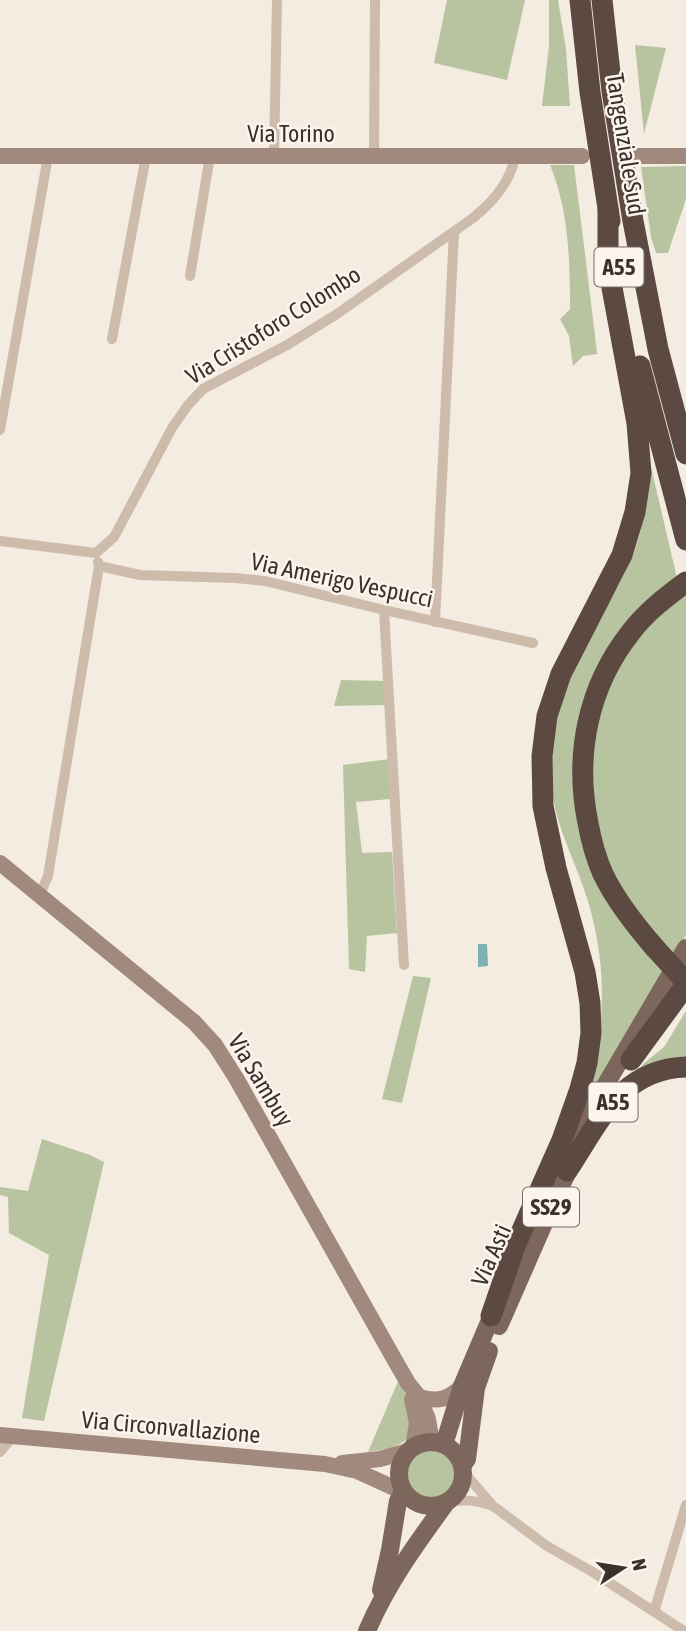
<svg xmlns="http://www.w3.org/2000/svg" width="686" height="1631" viewBox="0 0 686 1631" font-family="'Asap Condensed',sans-serif">
<style>
.green{fill:#b8c4a0}
.water{fill:#7fb0b2}
.lines{fill:none;stroke-linecap:round;stroke-linejoin:round}
.street{stroke:#cdbbac;stroke-width:10}
.secondary{stroke:#a18a7d;stroke-width:16}
.primary{stroke:#7d675c;stroke-width:18}
.highway{stroke:#5c4a42;stroke-width:21}
.highway-bridge{stroke:#5c4a42;stroke-width:21}
.labels{text-anchor:middle;dominant-baseline:central;stroke-width:5;stroke-linejoin:round;paint-order:stroke}
.shield{fill:#fbf5ee;stroke:#756b66;stroke-width:2}
.shield-label{font-size:23px;font-weight:bold;fill:#3b302b}
.street-label{font-size:24px;fill:#3b302b;stroke:#fbf5ee}
</style>
<rect width="100%" height="100%" fill="#f4ebe1"/>
<g class="green">
<path d="M447,0H525L507,80L434,63Z"/>
<path d="M549,0H558L566,49L570,106H542L549,46Z"/>
<path d="M635,45L666,48L644,134Z"/>
<path d="M550,165H574L594,327L597,354L583,356L573,366L569,336L560,319L570,309C570,260 569,211 550,165Z"/>
<path d="M686,166V199L668,253H656L651,237L641,167Z"/>
<path d="M651,467L677,578L587,701L585,835L664,971L588,1103C603,1032 609,979 590,908C577,860 548,817 551,766C553,724 563,685 583,649C599,617 620,588 633,555C644,526 647,497 651,467Z"/>
<path d="M686,589V935L674,957L634,915L596,839L591,735L615,668L660,609Z"/>
<path d="M341,680L386,681L387,705L334,706Z"/>
<path d="M390,759V799L356,802L362,853L392,852L397,933L367,936L365,972L349,969L343,765Z"/>
<path d="M413,976L431,978L402,1103L382,1099Z"/>
<path d="M686,1011V1062L630,1081L643,1064L664,1047Z"/>
<path d="M42,1139L90,1155L104,1162L44,1421L22,1418L49,1255L9,1233L8,1197L0,1195V1187L28,1191Z"/>
<path d="M399,1379L407,1398L411,1430L405,1441L392,1448L368,1452Z"/>
<circle cx="432" cy="1475" r="26"/>
</g>
<path class="water" d="M478,944H487L488,966L478,967Z"/>
<g class="lines">
<g class="street">
<path d="M274,156L277,0"/>
<path d="M374,156L375,0"/>
<path d="M190,276L210,156"/>
<path d="M112,339L146,156"/>
<path d="M0,430L48,156"/>
<path d="M0,541L96,553L114,537L172,428L188,405L203,389L287,345L337,314L473,218C493,202 511,182 515,156"/>
<path d="M99,566L140,575L235,578L265,581L384,610L533,643"/>
<path d="M384,610L404,965"/>
<path d="M435,622L454,232"/>
<path d="M39,896L48,876L99,566L98,562"/>
<path d="M0,1452L13,1436"/>
<path d="M463,1471L493,1506L547,1546L591,1571L684,1631"/>
<path d="M446,1503C463,1499 474,1500 490,1505"/>
<path d="M654,1612L686,1505"/>
</g>
<g class="secondary">
<path d="M0,156H582"/>
<path d="M637,156H686"/>
<path d="M0,863L194,1022L215,1045L236,1078L393,1357L408,1383L419,1397L428,1419L432,1442"/>
<path d="M419,1397C438,1402 448,1400 462,1386"/>
<path d="M412,1399L417,1423L413,1447"/>
<path d="M0,1435L325,1464L357,1471L392,1487L401,1488"/>
<path d="M342,1463L380,1459L408,1451"/>
</g>
<g class="primary">
<path d="M562,1159L686,948"/>
<path d="M499,1326L556,1196L574,1159"/>
<circle cx="431" cy="1474" r="32"/>
<path d="M441,1443L447,1435L462,1386L496,1306"/>
<path d="M462,1466L467,1459L476,1388L489,1351"/>
<path d="M381,1590L390,1550L398,1501L403,1491"/>
<path d="M367,1631C387,1584 416,1544 446,1503"/>
</g>
<g class="highway">
<path d="M580,0L590,92L610,221"/>
<path d="M602,0L612,91L633,221L658,349L686,454"/>
<path d="M640,366L686,540"/>
<path d="M655,948C635,925 616,901 603,874C596,858 591,840 588,823C574,755 588,686 631,632C646,612 666,597 686,582"/>
<path d="M631,1060L686,985"/>
<path d="M567,1171C599,1123 620,1069 686,1067"/>
<path d="M491,1316L515,1246L562,1140L580,1089L587,1063L591,1033L590,1003L585,972L556,868L543,806L542,756L547,716L561,674L622,555L635,512L641,473L637,423L608,266V209"/>
</g>
<path class="highway-bridge" d="M655,948L686,982"/>
</g>
<g class="labels">
<g class="shield">
<rect x="594.5" y="247.5" width="49" height="39" rx="5"/>
<rect x="588.5" y="1082.5" width="49" height="39" rx="5"/>
<rect x="523" y="1187.5" width="56" height="39" rx="5"/>
</g>
<g class="shield-label">
<text x="619" y="267">A55</text>
<text x="613" y="1102">A55</text>
<text x="551" y="1207">SS29</text>
</g>
<g class="street-label">
<text x="291" y="133">Via Torino</text>
<text transform="translate(626 144) rotate(81)">Tangenziale Sud</text>
<text transform="translate(273 325) rotate(-32)">Via Cristoforo Colombo</text>
<text transform="translate(342 580) rotate(12)">Via Amerigo Vespucci</text>
<text transform="translate(261 1080) rotate(59)">Via Sambuy</text>
<text transform="translate(491 1255) rotate(-66)">Via Asti</text>
<text transform="translate(171 1427) rotate(5)">Via Circonvallazione</text>
</g>
</g>
<g transform="translate(623 1568) rotate(78)" stroke="#fbf5ee" stroke-width="5" paint-order="stroke">
<path d="M0-5L12 26L0 18L-12 26Z" fill="#3b302b"/>
<text y="-10" font-size="19" font-weight="bold" text-anchor="middle" fill="#3b302b">N</text>
</g>
</svg>
